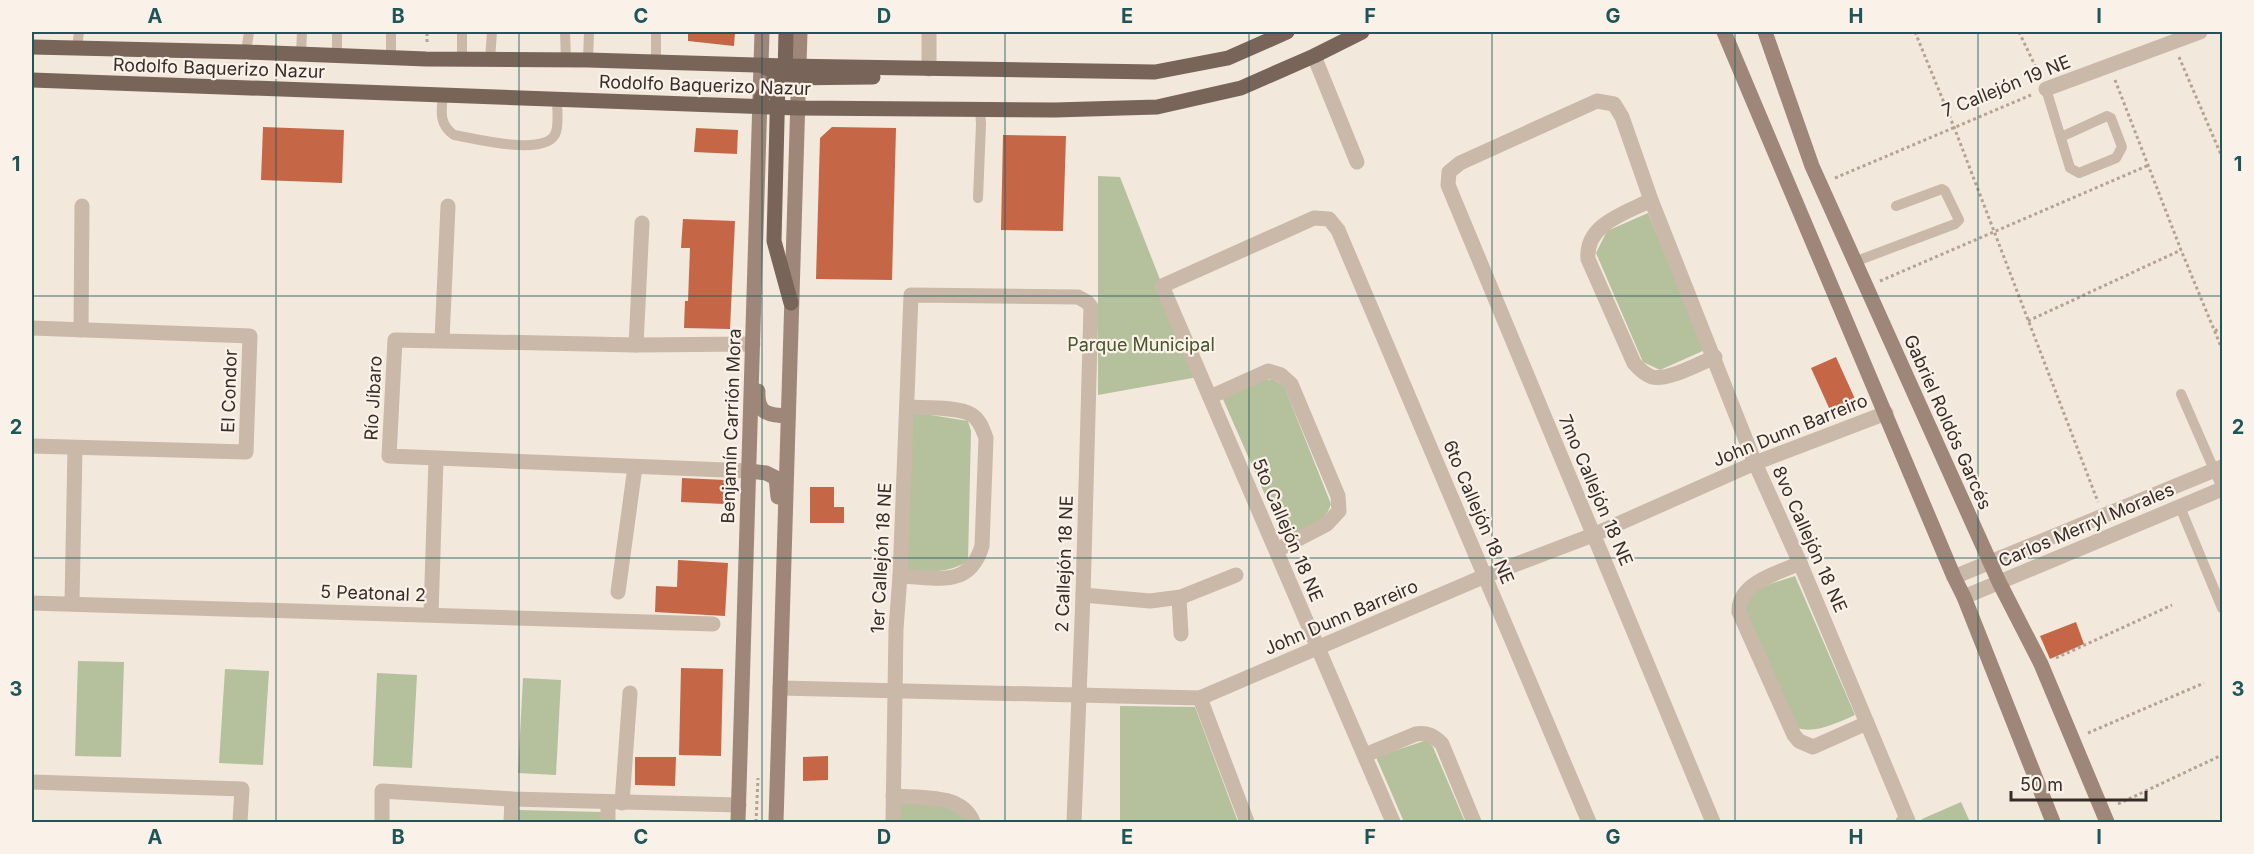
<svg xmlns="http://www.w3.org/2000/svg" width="2254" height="854" viewBox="0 0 2254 854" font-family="Inter,sans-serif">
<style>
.green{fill:#b5c19c}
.building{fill:#c56647}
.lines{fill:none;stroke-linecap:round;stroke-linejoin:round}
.path{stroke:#b6a292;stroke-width:3;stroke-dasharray:3 3;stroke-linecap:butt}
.service{stroke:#cab8a8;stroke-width:10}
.minor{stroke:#cab8a8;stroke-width:15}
.tertiary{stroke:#cab8a8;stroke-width:15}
.secondary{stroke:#9e8779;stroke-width:15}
.primary{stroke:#796459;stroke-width:15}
.grid{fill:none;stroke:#1e5558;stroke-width:1.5;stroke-opacity:0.55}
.labels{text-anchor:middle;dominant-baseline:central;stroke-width:4.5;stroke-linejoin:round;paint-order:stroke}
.street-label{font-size:18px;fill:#372d28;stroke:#faf2e9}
.park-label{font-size:18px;fill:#46552c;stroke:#faf2e9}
.neatline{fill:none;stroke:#1e5558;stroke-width:2}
.grid-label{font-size:20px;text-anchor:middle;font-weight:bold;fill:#1e5558}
</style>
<rect width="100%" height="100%" fill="#f2e8dc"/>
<g class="green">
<path d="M1098,176L1120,177L1198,377L1098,395Z"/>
<path d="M1648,213L1705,350L1660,370L1643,362L1596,253L1607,231Z"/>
<path d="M1263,379L1274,380L1284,386L1331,504C1325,525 1303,530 1284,538L1222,397Z"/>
<path d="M912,412L968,421L971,431L968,561C948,574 928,571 905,571Z"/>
<path d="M1795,576L1855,715C1836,723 1815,735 1794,727L1744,612C1748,586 1773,584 1795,576Z"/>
<path d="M78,661L124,662L121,757L75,756Z"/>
<path d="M225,669L269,671L263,765L219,763Z"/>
<path d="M377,673L417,675L412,768L373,766Z"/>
<path d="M523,678L561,680L556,775L518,773Z"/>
<path d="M1120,706L1195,707L1238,822H1120Z"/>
<path d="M1427,740L1433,747L1465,822H1404L1376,757Z"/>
<path d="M897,801C926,802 947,797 966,822H897Z"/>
<path d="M1961,802L1970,822H1922V819Z"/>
<path d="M519,810L603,812V822H518Z"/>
</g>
<g class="building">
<path d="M688,32H735L734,46L688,41Z"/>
<path d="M263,127L344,130L342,183L261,180Z"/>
<path d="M832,127L896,128L892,280L816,279L820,138Z"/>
<path d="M696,128L738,130L737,154L694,152Z"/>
<path d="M1003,135L1066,136L1063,231L1001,230Z"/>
<path d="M683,219L735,221L730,329L684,328L685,301H688L690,248H681Z"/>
<path d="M1836,357L1855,399L1830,410L1811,368Z"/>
<path d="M682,478L725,480L724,504L681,502Z"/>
<path d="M810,487H834V507H844V523H810Z"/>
<path d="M678,560L728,563L725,616L655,612L656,586L677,587Z"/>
<path d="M2076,622L2084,644L2050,659L2040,636Z"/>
<path d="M681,668L723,669L721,756L679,755Z"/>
<path d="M828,756V780L803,781V757Z"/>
<path d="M635,757H676L675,786L635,785Z"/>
</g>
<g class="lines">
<g class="path">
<path d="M1915,32L1954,127L2098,502"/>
<path d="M2019,32L2040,76"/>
<path d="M427,42V32"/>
<path d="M2179,57L2222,157"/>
<path d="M2115,80L2181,250L2222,349"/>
<path d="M1835,178L2031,95"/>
<path d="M1880,281L2149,165"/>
<path d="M2028,321L2181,250"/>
<path d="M2215,331L2222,327"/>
<path d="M2056,658L2172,605"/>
<path d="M2088,733L2204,683"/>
<path d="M2118,804L2222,755"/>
<path d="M756,822L758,778"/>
</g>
<g class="service">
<path d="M337,32V55"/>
<path d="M391,32V57"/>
<path d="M462,32V59"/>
<path d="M565,32L566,60"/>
<path d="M77,48L79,32"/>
<path d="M246,52L249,32"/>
<path d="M301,54L302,32"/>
<path d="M490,59L492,32"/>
<path d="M588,60L589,32"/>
<path d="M656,61V32"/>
<path d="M2046,89L2070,168L2079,173L2116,158L2122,147L2111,118L2107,116L2061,137"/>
<path d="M443,95C441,112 439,124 454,135C473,138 548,158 556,132C559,123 557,109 557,99"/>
<path d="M978,198L981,124L980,109"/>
<path d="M1854,262L1955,224L1959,220L1945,191L1942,189L1896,206"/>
<path d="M2181,394L2222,488"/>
<path d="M2180,507L2222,608"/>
</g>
<g class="minor">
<path d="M929,32V69"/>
<path d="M1314,56L1357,162"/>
<path d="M2046,89L2200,32"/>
<path d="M1651,200C1626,213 1585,224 1588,259L1634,363C1639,369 1644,374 1652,377C1668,381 1700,363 1715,357"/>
<path d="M32,328L250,336L246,452L32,446"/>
<path d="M81,330L82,206"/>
<path d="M442,340L448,206"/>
<path d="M636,345L642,223"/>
<path d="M1210,397L1268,371L1281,375L1291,384L1338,496L1339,511L1327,524L1277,550"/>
<path d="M749,471L389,456L395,340L636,345L753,344"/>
<path d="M1800,563C1777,574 1738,582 1739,612L1794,735L1799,741L1813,747L1867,723"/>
<path d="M900,576C937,577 969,589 982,546L986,438C983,430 980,420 972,415C959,406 923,408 907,407"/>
<path d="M618,592L635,467"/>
<path d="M1083,595L1150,601L1181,597L1236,575"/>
<path d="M1179,598L1181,634"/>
<path d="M32,603L713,624"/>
<path d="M72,603L75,448"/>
<path d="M431,614L436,459"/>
<path d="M780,688L1200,698L1485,576L1593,535L1755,463L1886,413"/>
<path d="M1200,698L1247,822"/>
<path d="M1365,755L1416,734C1427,732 1434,736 1442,744L1474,822"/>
<path d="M32,782L242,789L240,822"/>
<path d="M893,796C919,798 962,793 973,822"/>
<path d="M622,803L630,693"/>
<path d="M382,822V791L512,799L739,805"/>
<path d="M511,822L512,799"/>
<path d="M608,822V802"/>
<path d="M893,822L896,629L900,576L911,295L1078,297L1087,302L1091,307L1083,595L1074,822"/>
<path d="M1393,822L1162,286L1314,218L1329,219L1338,230L1589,822"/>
<path d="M1713,822L1448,185L1449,172L1460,163L1597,101L1614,104L1622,117L1651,200L1755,463L1800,563L1908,821L1903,822"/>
</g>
<g class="tertiary">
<path d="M1954,577L2222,467"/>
<path d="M1964,597L2222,489"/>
</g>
<g class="secondary">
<path d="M1724,32L1954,577L1964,597L2053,822"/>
<path d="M1765,32L1812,166L1999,582L2041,664L2107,822"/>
<path d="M758,391C757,414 768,415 788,416"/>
<path d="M749,471L766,473L776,478L778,497"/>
<path d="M738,822L762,32"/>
<path d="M776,822L800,32"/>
</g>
<g class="primary">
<path d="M32,47L246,52L426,59L588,60L785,66L1155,72L1228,58L1287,32"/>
<path d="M761,65L774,72L778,80L774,241L791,303"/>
<path d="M785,76L786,32"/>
<path d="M32,80L798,108L1055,110L1157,107L1241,88L1314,56L1362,32"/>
<path d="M761,98L772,83L785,78L873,77"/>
</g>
</g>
<path class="grid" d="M276,32V822M519,32V822M762,32V822M1005,32V822M1249,32V822M1492,32V822M1735,32V822M1978,32V822M32,296H2222M32,558H2222"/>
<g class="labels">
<g class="street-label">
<text transform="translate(219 68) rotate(2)">Rodolfo Baquerizo Nazur</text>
<text transform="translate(705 85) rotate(2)">Rodolfo Baquerizo Nazur</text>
<text transform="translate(2006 86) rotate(-22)">7 Callejón 19 NE</text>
<text transform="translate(229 391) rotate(-88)">El Condor</text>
<text transform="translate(373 398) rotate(-87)">Río Jíbaro</text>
<text transform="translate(1948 422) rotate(66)">Gabriel Roldós Garcés</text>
<text transform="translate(731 426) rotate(-88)">Benjamín Carrión Mora</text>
<text transform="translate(1790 430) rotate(-22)">John Dunn Barreiro</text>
<text transform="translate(1596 490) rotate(67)">7mo Callejón 18 NE</text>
<text transform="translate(1479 512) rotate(67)">6to Callejón 18 NE</text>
<text transform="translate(2086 525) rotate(-23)">Carlos Merryl Morales</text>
<text transform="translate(1288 530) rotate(67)">5to Callejón 18 NE</text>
<text transform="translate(1810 539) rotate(66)">8vo Callejón 18 NE</text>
<text transform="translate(881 558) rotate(-87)">1er Callejón 18 NE</text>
<text transform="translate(1064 564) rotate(-88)">2 Callejón 18 NE</text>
<text transform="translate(373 593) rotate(2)">5 Peatonal 2</text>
<text transform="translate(1341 617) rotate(-23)">John Dunn Barreiro</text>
</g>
<g class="park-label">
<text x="1141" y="344">Parque Municipal</text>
</g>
</g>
<rect width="2254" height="854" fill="none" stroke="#faf2e9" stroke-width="66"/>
<path d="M2011 791v9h135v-9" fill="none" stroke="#372d28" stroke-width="3"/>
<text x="2020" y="791" font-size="18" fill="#372d28" stroke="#faf2e9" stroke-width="4.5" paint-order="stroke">50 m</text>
<rect x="33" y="33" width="2188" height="788" class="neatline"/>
<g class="grid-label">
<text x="155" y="23">A</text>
<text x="398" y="23">B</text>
<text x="641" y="23">C</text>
<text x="884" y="23">D</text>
<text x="1127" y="23">E</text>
<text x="1370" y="23">F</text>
<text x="1613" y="23">G</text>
<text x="1856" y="23">H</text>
<text x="2099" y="23">I</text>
<text x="16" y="171">1</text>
<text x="2238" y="171">1</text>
<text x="16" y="434">2</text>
<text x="2238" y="434">2</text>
<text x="16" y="696">3</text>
<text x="2238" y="696">3</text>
<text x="155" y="844">A</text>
<text x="398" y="844">B</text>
<text x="641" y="844">C</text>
<text x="884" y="844">D</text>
<text x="1127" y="844">E</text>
<text x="1370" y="844">F</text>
<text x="1613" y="844">G</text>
<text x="1856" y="844">H</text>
<text x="2099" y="844">I</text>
</g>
</svg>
